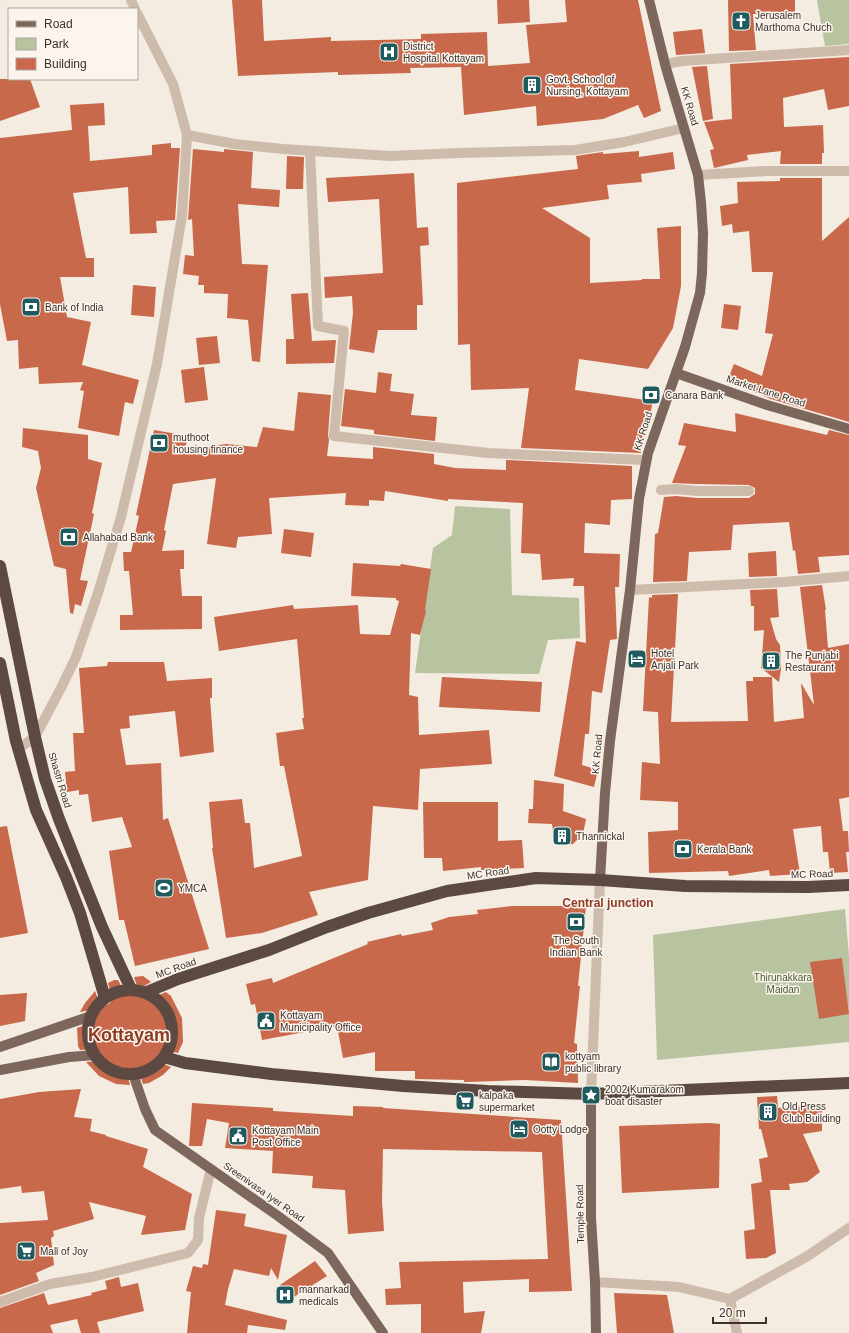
<svg xmlns="http://www.w3.org/2000/svg" width="849" height="1333" viewBox="0 0 849 1333" font-family="Helvetica,sans-serif">
<style>
.green{fill:#b8c4a0}
.building{fill:#c8694b}
.lines{fill:none;stroke-linecap:round;stroke-linejoin:round}
.minor{stroke:#cdbbac;stroke-width:10}
.major{stroke:#7d675c;stroke-width:10}
.highway{stroke:#5c4a42;stroke-width:12}
.labels{text-anchor:middle;dominant-baseline:central;stroke-width:3;stroke-linejoin:round;paint-order:stroke}
.poi-label{font-size:10px;fill:#3b302b;stroke:#fbf5ee;text-anchor:start}
.street-label{font-size:10px;fill:#3b302b;stroke:#fbf5ee}
.park-label{font-size:10px;fill:#4a5a2e;stroke:#fbf5ee}
.quarter-label{font-size:12px;font-weight:bold;fill:#8c3b22;stroke:#fbf5ee}
.town-label{font-size:18px;font-weight:bold;fill:#8c3b22;stroke:#fbf5ee}
</style>
<rect width="100%" height="100%" fill="#f4ebe1"/>
<g class="green">
<path d="M817,0H849V44L825,46Z"/>
<path d="M455,506L510,509L512,595L579,598L580,638L548,640L539,674L415,673L433,548L452,535Z"/>
<path d="M845,909L849,957V1042L657,1060L653,935Z"/>
</g>
<g class="building">
<path d="M232,0H262L264,41L331,37V41L421,39V34L487,32L488,66L530,63L526,25L567,22L565,0H638L661,111L644,118L638,105L603,119L537,126L536,106L464,115L461,67L410,68L411,73L338,75V72L238,76Z"/>
<path d="M497,0H529L530,22L498,24Z"/>
<path d="M728,0H795V12L753,14L756,50L729,51Z"/>
<path d="M702,29L705,53L676,55L673,32Z"/>
<path d="M849,57V106L828,110L824,89L783,98L784,127L823,125L824,153H822V164H780L781,151L747,155L748,160L714,168L710,150L714,149L704,122L732,119L730,64Z"/>
<path d="M707,66L713,119L703,121L692,67Z"/>
<path d="M0,79H30L40,107L0,121Z"/>
<path d="M104,103L105,125L88,126L90,161L152,155V145L171,143V148H180L175,220L156,221L157,233L130,234L128,187L73,193L86,258H94V277H60L67,317L91,322L82,365L139,380L133,404L125,402L119,436L78,428L84,391L80,390L83,382L39,384L38,367L19,369L18,340L7,341L0,304V138L72,130L70,105Z"/>
<path d="M193,149L224,152V149L253,152L251,188L280,190L279,207L238,204L242,264L268,265L260,362L252,361L248,320L227,318L228,294L204,293V285H198L199,276L183,274L185,255L194,256L192,219L188,220Z"/>
<path d="M639,151V157L673,152L675,169L641,174L642,182L607,185L609,199L542,208L590,238V283L642,280V279H660L657,228L681,226V286L673,328L648,369L579,359L575,390L653,401L647,429L643,428L641,453L521,448L529,388L471,390L470,344L458,345L457,183L578,169L576,156L603,152V154Z"/>
<path d="M287,156L304,157L303,189H286Z"/>
<path d="M414,173L417,228L428,227L429,245L420,246L423,305H417V330H378L374,353L349,349L353,313L352,296L325,298L324,277L383,273L379,199L328,202L326,178Z"/>
<path d="M780,178H822V241L849,217V422L771,399L729,381L730,379H728L734,364L762,376L773,334L765,333L773,272H752L749,231L733,233L732,224L722,226L720,206L738,203L737,182L780,181Z"/>
<path d="M133,285L156,287L154,317L131,315Z"/>
<path d="M308,293L312,341L336,340L334,363L286,364V339H294L291,294Z"/>
<path d="M724,304L741,306L738,330L721,328Z"/>
<path d="M217,336L220,363L199,365L196,338Z"/>
<path d="M204,367L208,400L185,403L181,370Z"/>
<path d="M378,372L392,374L390,391L414,394L411,415L437,417L435,441L374,434V430L341,426L345,389L376,393Z"/>
<path d="M298,392L331,395L328,435L329,440L327,456L373,459V447L434,454V464L455,468L506,470V460L632,466V499L611,500L610,525L585,523L584,553L620,554L619,587H615L617,639L610,640L602,693L592,691L589,734H585L582,765L598,770L594,787L554,776L576,641L586,643L584,586H573L574,578L542,580L540,554L521,553L523,503L448,499V501L385,491L384,501L369,500V506L345,505L346,493L269,498L272,534L238,537L236,548L207,544L216,478L173,484L164,530L166,531L162,551L184,550V569H180L182,596H202V629L120,630V615H133L129,571H124L123,552H131L139,516L136,515L154,430L188,436L185,450L226,444L257,447L263,427L294,431Z"/>
<path d="M735,413L827,435L829,430L849,435V555L818,557L820,572L798,574L795,550L793,551L789,522L733,525L731,550L689,552L687,581L653,582L655,534L658,533L664,497L676,496L697,498H749L755,494V488L749,485L697,484L672,483L686,446L678,445L684,423L736,432Z"/>
<path d="M23,428L88,435V459L102,463L92,513L94,514L80,580L88,581L81,606L75,604L73,614L70,613L66,569L54,566L36,488L41,468L38,451L22,447Z"/>
<path d="M284,529L314,533L311,557L281,553Z"/>
<path d="M776,551L777,576L749,577L748,553Z"/>
<path d="M353,563L400,566L401,564L431,569L425,610L426,611L420,635L411,633L409,695L418,697L419,735L489,730L492,764L420,769L418,810L373,806L368,880L309,892L318,915L262,933L226,938L212,848H213L209,802L242,799L245,823H250L254,868L302,856L284,766H280L276,733L304,729L302,718H304L297,639L219,651L214,617L293,605L294,609L358,605L360,634L390,635L399,601L396,600V598L351,596Z"/>
<path d="M822,585L826,610H825L828,648L849,644V797L839,799L843,831H848L849,852H846L848,872L830,873L828,852H823L821,826L793,829L800,874L770,876L769,870L729,876L728,871L649,873L648,832L678,830V802L640,800L642,762L660,764L658,712L643,711L649,597L652,598V595L678,594L671,722L748,721L746,681H753V677H772L774,722L804,718L801,683L814,705L800,587Z"/>
<path d="M777,589L779,617L770,618L776,639L780,645L781,669L779,682L761,668L764,630L754,631V606H751L750,590Z"/>
<path d="M108,662H164L167,681L212,678V698H210L214,752L180,757L175,711L129,716L130,728L120,729L126,765L161,763L163,820L168,818L209,949L135,966L124,920H119L109,851L132,847L122,817L92,822L88,794L79,795V790L67,792L65,772L75,771L73,733H84L79,668L107,666Z"/>
<path d="M442,677L542,682L540,712L439,707Z"/>
<path d="M534,780L564,784L563,811L586,819L583,834L573,844L555,845L552,824L528,823L529,809H533Z"/>
<path d="M423,802H498V841L522,840L524,868L481,870V867L443,871L442,858H424Z"/>
<path d="M7,826L28,933L0,938V827Z"/>
<path d="M512,906H586L578,986H580L574,1043L577,1044L578,1083L525,1080L468,1082H464V1080L415,1079V1071H375V1052L343,1058L337,1026L262,1040L255,1004L251,1005L246,984L272,978L273,983L368,944L367,942L401,934L402,936L433,930L431,923L449,917L478,914L477,910Z"/>
<path d="M842,958L849,1014L819,1019L810,962Z"/>
<path d="M143,976L151,982L141,988L140,995L143,998L150,999L166,992L171,996L182,1018L183,1042L178,1053L163,1050L157,1055V1059L159,1062L171,1067L163,1075L149,1083L143,1084L138,1069L131,1068L128,1069L127,1073L130,1085L116,1084L99,1076L86,1062L98,1061L101,1058V1054L97,1049L80,1050L78,1046L77,1028L93,1022L96,1020L97,1014L96,1011L92,1010L80,1012L85,1003L95,991L100,1004L107,1005L110,1003L112,996L108,983L114,980H118L126,995L130,996H135L137,993L138,989L134,977Z"/>
<path d="M27,993L25,1021L0,1026V995Z"/>
<path d="M81,1089L74,1117L92,1119L90,1131L106,1135V1136L148,1149L143,1167L192,1194L185,1230L141,1235L146,1216L89,1202L94,1219L53,1231L54,1236L51,1238L54,1265L36,1273L39,1281L0,1295V1223L48,1220L44,1191L22,1193L21,1186L0,1189V1099L39,1092Z"/>
<path d="M777,1096L778,1108L822,1105V1131L803,1134L820,1172L807,1182L789,1184L790,1190H770L776,1253L766,1258L746,1259L744,1231L755,1229L751,1184L762,1182L759,1159L768,1157L761,1129H759L757,1097Z"/>
<path d="M192,1103L273,1108V1111L353,1116V1106L383,1107V1108L561,1120L572,1291L529,1292V1279L463,1282L464,1313L485,1311L481,1333H421V1304L386,1305L385,1289L401,1288L399,1262L548,1259L542,1152L383,1149L382,1201L384,1231L348,1234L345,1190L312,1188L313,1176L272,1173L273,1151L225,1148L229,1123L207,1119L202,1146H189Z"/>
<path d="M710,1123L720,1124L719,1188L622,1193L619,1126Z"/>
<path d="M216,1210L246,1214L244,1226L287,1235L278,1280L271,1268L269,1276L234,1269L228,1289L225,1305L287,1320L285,1330L248,1325L247,1333H187L191,1292L186,1291L193,1266L202,1268L203,1264L208,1265Z"/>
<path d="M315,1261L327,1276L289,1300L280,1285Z"/>
<path d="M119,1277L121,1287L138,1283L144,1311L97,1322L100,1333H81L77,1319L50,1325L53,1333H0V1308L44,1293L48,1305L92,1295L91,1293L107,1289L105,1281Z"/>
<path d="M614,1293L667,1295L674,1333H617Z"/>
</g>
<g class="lines">
<g class="minor">
<path d="M131,0L135,9"/>
<path d="M666,64L682,61L849,50"/>
<path d="M187,135L235,144L283,149L390,156L458,153L575,150L624,142L684,128"/>
<path d="M310,151L318,326L344,331L334,436L488,453L645,460"/>
<path d="M698,175L766,171H849"/>
<path d="M661,490L676,489L697,491H749"/>
<path d="M630,590L784,582L849,576"/>
<path d="M18,749L35,737L61,688L76,657L97,596L121,517L157,364L182,216L187,135L173,84L137,13"/>
<path d="M591,1094L600,880"/>
<path d="M595,1282L679,1287L730,1299L737,1333"/>
<path d="M730,1299L806,1257L849,1228"/>
<path d="M0,1302L50,1284L92,1277L188,1253L198,1240L199,1218L211,1169"/>
</g>
<g class="major">
<path d="M676,373L767,405L849,429"/>
<path d="M600,880L605,793L610,741L630,590L639,499L648,453L685,347L700,293L702,273L703,233L701,202L698,175L666,68L649,0"/>
<path d="M0,1047L91,1016"/>
<path d="M0,1070L69,1057L95,1055"/>
<path d="M133,1074L145,1109L155,1130L278,1216L328,1253L383,1333"/>
<path d="M591,1094V1218L595,1282L596,1333"/>
</g>
<g class="highway">
<path d="M0,566L35,737L45,779L59,819L102,927L131,989"/>
<path d="M0,663L16,741L36,810L66,877L80,913L105,998"/>
<circle cx="130" cy="1032" r="42"/>
<path d="M147,992L178,979L269,950L327,927L368,913L447,891L536,878L600,880L685,886L808,887L849,885"/>
<path d="M164,1057L185,1063L271,1074L403,1086L488,1091L591,1094L849,1083"/>
</g>
</g>
<defs>
<symbol id="church-square" viewBox="-11 -11 22 22"><rect x="-9" y="-9" width="18" height="18" rx="4" fill="#1f5a5e" stroke="#fbf5ee"/><path d="M-1.2-6h2.4v3.5h3.3v2.4h-3.3V6h-2.4V-.1h-3.3v-2.4h3.3Z" fill="#fff"/></symbol>
<symbol id="hospital-square" viewBox="-11 -11 22 22"><rect x="-9" y="-9" width="18" height="18" rx="4" fill="#1f5a5e" stroke="#fbf5ee"/><path d="M-5-5h3v3.5h4V-5h3V5h-3V1.5h-4V5h-3Z" fill="#fff"/></symbol>
<symbol id="building-square" viewBox="-11 -11 22 22"><rect x="-9" y="-9" width="18" height="18" rx="4" fill="#1f5a5e" stroke="#fbf5ee"/><path d="M-4-6H4V6H1V3H-1V6H-4ZM-2.5-4.3h1.7v1.8h-1.7ZM.8-4.3h1.7v1.8H.8ZM-2.5-1h1.7V.8h-1.7ZM.8-1h1.7V.8H.8Z" fill="#fff"/></symbol>
<symbol id="bank-square" viewBox="-11 -11 22 22"><rect x="-9" y="-9" width="18" height="18" rx="4" fill="#1f5a5e" stroke="#fbf5ee"/><path d="M-6-4H6V4H-6ZM0-2.3a2.3 2.3 0 1 0 0 4.6a2.3 2.3 0 1 0 0-4.6Z" fill="#fff"/></symbol>
<symbol id="hotel-square" viewBox="-11 -11 22 22"><rect x="-9" y="-9" width="18" height="18" rx="4" fill="#1f5a5e" stroke="#fbf5ee"/><path d="M-6-4.5h1.5V1H6V5H4.5V3h-9V5H-6ZM-4 0a1.8 1.8 0 1 1 3.6 0ZM.5 0V-2.5h3Q6-2.5 6 0Z" fill="#fff"/></symbol>
<symbol id="stadium-square" viewBox="-11 -11 22 22"><rect x="-9" y="-9" width="18" height="18" rx="4" fill="#1f5a5e" stroke="#fbf5ee"/><path d="M0-5a6.5 5 0 1 0 0 10a6.5 5 0 1 0 0-10ZM-3.5-1.8h7v3.6h-7Z" fill="#fff"/></symbol>
<symbol id="civic-square" viewBox="-11 -11 22 22"><rect x="-9" y="-9" width="18" height="18" rx="4" fill="#1f5a5e" stroke="#fbf5ee"/><path d="M-.6-6.5H3V-4.5H.6V-3L4-1V1h2V6H-6V1h2V-1L-.6-3ZM-1.2 2.5V6h2.4V2.5Z" fill="#fff"/></symbol>
<symbol id="library-square" viewBox="-11 -11 22 22"><rect x="-9" y="-9" width="18" height="18" rx="4" fill="#1f5a5e" stroke="#fbf5ee"/><path d="M-6-4Q-3-5.5-.7-3.5V5Q-3 3-6 4ZM6-4Q3-5.5 .7-3.5V5Q3 3 6 4Z" fill="#fff"/></symbol>
<symbol id="sight-square" viewBox="-11 -11 22 22"><rect x="-9" y="-9" width="18" height="18" rx="4" fill="#1f5a5e" stroke="#fbf5ee"/><path d="M0-6L1.8-2.2L6-1.7L2.9 1.2L3.7 5.4L0 3.3L-3.7 5.4L-2.9 1.2L-6-1.7L-1.8-2.2Z" fill="#fff"/></symbol>
<symbol id="supermarket-square" viewBox="-11 -11 22 22"><rect x="-9" y="-9" width="18" height="18" rx="4" fill="#1f5a5e" stroke="#fbf5ee"/><path d="M-6-5.5h2.5l.6 2H6L4.5 2H-2.5L-4.4-4H-6ZM-1.5 3.2a1.3 1.3 0 1 0 .1 0ZM3 3.2a1.3 1.3 0 1 0 .1 0Z" fill="#fff"/></symbol>
</defs>
<g fill-rule="evenodd">
<use href="#church-square" x="730" y="10" width="22" height="22"/>
<use href="#hospital-square" x="378" y="41" width="22" height="22"/>
<use href="#building-square" x="521" y="74" width="22" height="22"/>
<use href="#bank-square" x="20" y="296" width="22" height="22"/>
<use href="#bank-square" x="640" y="384" width="22" height="22"/>
<use href="#bank-square" x="148" y="432" width="22" height="22"/>
<use href="#bank-square" x="58" y="526" width="22" height="22"/>
<use href="#hotel-square" x="626" y="648" width="22" height="22"/>
<use href="#building-square" x="760" y="650" width="22" height="22"/>
<use href="#building-square" x="551" y="825" width="22" height="22"/>
<use href="#bank-square" x="672" y="838" width="22" height="22"/>
<use href="#stadium-square" x="153" y="877" width="22" height="22"/>
<use href="#bank-square" x="565" y="911" width="22" height="22"/>
<use href="#civic-square" x="255" y="1010" width="22" height="22"/>
<use href="#library-square" x="540" y="1051" width="22" height="22"/>
<use href="#sight-square" x="580" y="1084" width="22" height="22"/>
<use href="#supermarket-square" x="454" y="1090" width="22" height="22"/>
<use href="#building-square" x="757" y="1101" width="22" height="22"/>
<use href="#hotel-square" x="508" y="1118" width="22" height="22"/>
<use href="#civic-square" x="227" y="1125" width="22" height="22"/>
<use href="#supermarket-square" x="15" y="1240" width="22" height="22"/>
<use href="#hospital-square" x="274" y="1284" width="22" height="22"/>
</g>
<g class="labels">
<g class="poi-label">
<text x="755" y="15">Jerusalem<tspan x="755" dy="12">Marthoma Chuch</tspan></text>
<text x="403" y="46">District<tspan x="403" dy="12">Hospital Kottayam</tspan></text>
<text x="546" y="79">Govt. School of<tspan x="546" dy="12">Nursing, Kottayam</tspan></text>
<text x="45" y="307">Bank of India</text>
<text x="665" y="395">Canara Bank</text>
<text x="173" y="437">muthoot<tspan x="173" dy="12">housing finance</tspan></text>
<text x="83" y="537">Allahabad Bank</text>
<text x="651" y="653">Hotel<tspan x="651" dy="12">Anjali Park</tspan></text>
<text x="785" y="655">The Punjabi<tspan x="785" dy="12">Restaurant</tspan></text>
<text x="576" y="836">Thannickal</text>
<text x="697" y="849">Kerala Bank</text>
<text x="178" y="888">YMCA</text>
<text x="576" y="940" text-anchor="middle">The South<tspan x="576" dy="12">Indian Bank</tspan></text>
<text x="280" y="1015">Kottayam<tspan x="280" dy="12">Municipality Office</tspan></text>
<text x="565" y="1056">kottyam<tspan x="565" dy="12">public library</tspan></text>
<text x="605" y="1089">2002 Kumarakom<tspan x="605" dy="12">boat disaster</tspan></text>
<text x="479" y="1095">kalpaka<tspan x="479" dy="12">supermarket</tspan></text>
<text x="782" y="1106">Old Press<tspan x="782" dy="12">Club Building</tspan></text>
<text x="533" y="1129">Ootty Lodge</text>
<text x="252" y="1130">Kottayam Main<tspan x="252" dy="12">Post Office</tspan></text>
<text x="40" y="1251">Mall of Joy</text>
<text x="299" y="1289">mannarkad<tspan x="299" dy="12">medicals</tspan></text>
</g>
<g class="street-label">
<text transform="translate(690 106) rotate(74)">KK Road</text>
<text transform="translate(766 391) rotate(18)">Market Lane Road</text>
<text transform="translate(643 431) rotate(-72)">KK Road</text>
<text transform="translate(597 754) rotate(-85)">KK Road</text>
<text transform="translate(60 780) rotate(73)">Shastri Road</text>
<text transform="translate(488 873) rotate(-8)">MC Road</text>
<text transform="translate(812 874) rotate(-2)">MC Road</text>
<text transform="translate(176 968) rotate(-20)">MC Road</text>
<text transform="translate(264 1192) rotate(35)">Sreenivasa Iyer Road</text>
<text transform="translate(580 1214) rotate(-91)">Temple Road</text>
</g>
<g class="park-label">
<text x="783" y="977">Thirunakkara<tspan x="783" dy="12">Maidan</tspan></text>
</g>
<g class="quarter-label">
<text x="608" y="903">Central junction</text>
</g>
<g class="town-label">
<text x="129" y="1035">Kottayam</text>
</g>
</g>
<rect x="8" y="8" width="130" height="72" fill="#fbf5ee" stroke="#aea6a0"/>
<rect x="16" y="21" width="20" height="6" fill="#7d675c" stroke="#aea6a0"/>
<text x="44" y="28" font-size="12" fill="#3b302b">Road</text>
<rect x="16" y="38" width="20" height="12" fill="#b8c4a0" stroke="#aea6a0"/>
<text x="44" y="48" font-size="12" fill="#3b302b">Park</text>
<rect x="16" y="58" width="20" height="12" fill="#c8694b" stroke="#aea6a0"/>
<text x="44" y="68" font-size="12" fill="#3b302b">Building</text>
<path d="M713 1317v6h53v-6" fill="none" stroke="#3b302b" stroke-width="2"/>
<text x="719" y="1317" font-size="12" fill="#3b302b" stroke="#fbf5ee" stroke-width="3" paint-order="stroke">20 m</text>
</svg>
